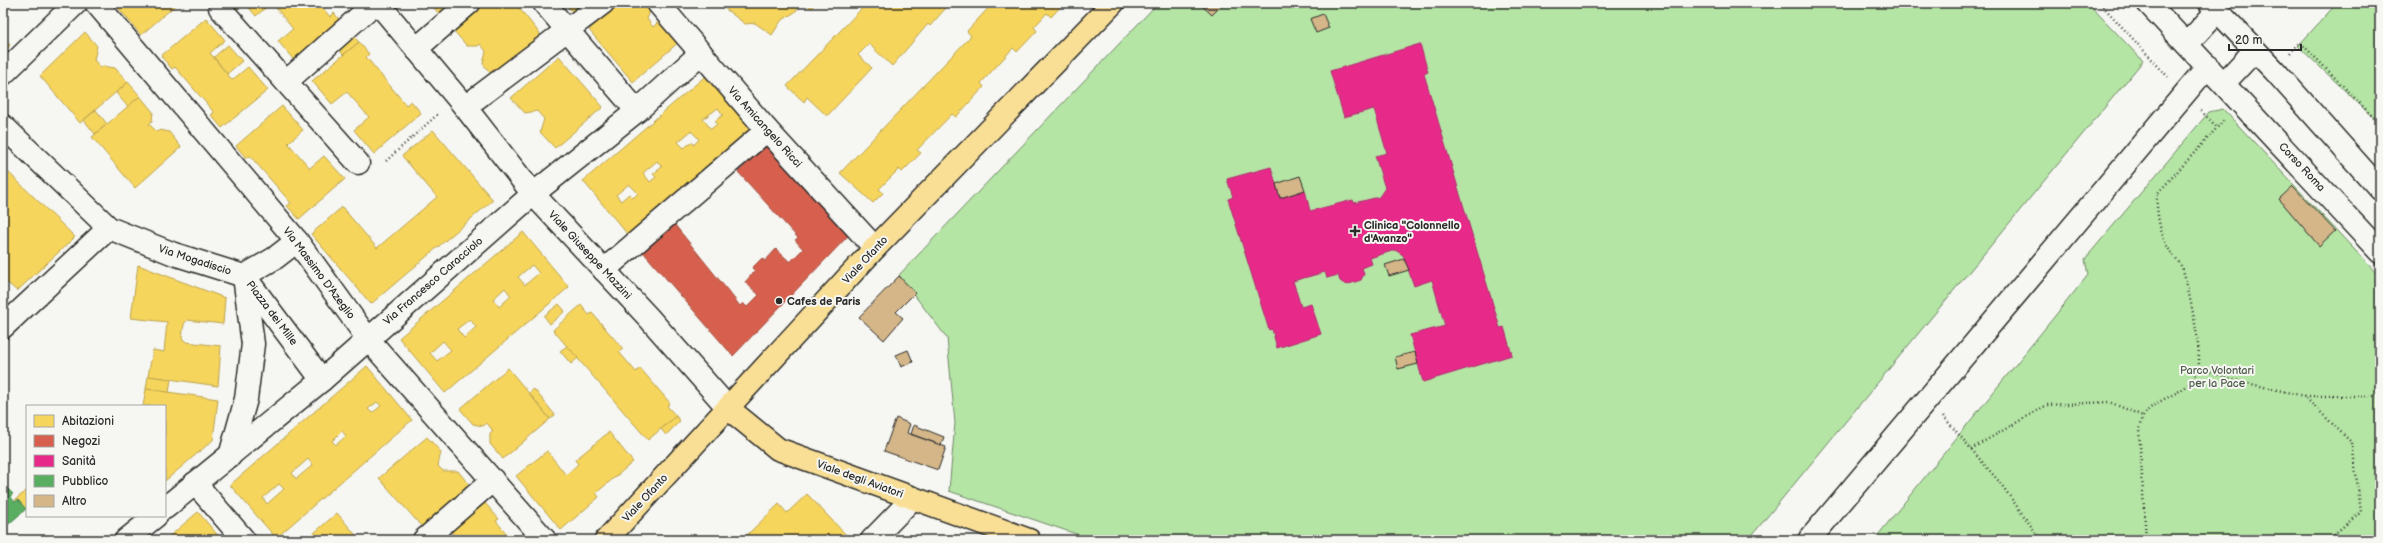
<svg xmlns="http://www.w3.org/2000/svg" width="2383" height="543" viewBox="0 0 2383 543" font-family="'Balsamiq Sans',sans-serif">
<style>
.green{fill:#b4e5a4;stroke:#708868}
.homes{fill:#f6d55c;stroke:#b9a24d;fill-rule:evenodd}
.shops{fill:#d6604d;stroke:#a35043}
.health{fill:#e7298a;stroke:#af2a6e}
.public{fill:#5aae61;stroke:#4c8751}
.building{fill:#d4b688;stroke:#2b2b2b}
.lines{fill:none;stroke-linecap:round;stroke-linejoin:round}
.minor-casing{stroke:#2b2b2b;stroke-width:25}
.major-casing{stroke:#2b2b2b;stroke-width:25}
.path{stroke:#2b2b2b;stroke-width:2.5;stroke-dasharray:1 3;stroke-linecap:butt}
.minor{stroke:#f6f6f2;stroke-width:22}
.major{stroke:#f9df96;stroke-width:22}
.poi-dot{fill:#2b2b2b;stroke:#f6f6f2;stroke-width:1.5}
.labels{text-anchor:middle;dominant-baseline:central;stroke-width:4;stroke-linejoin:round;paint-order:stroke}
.street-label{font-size:11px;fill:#2b2b2b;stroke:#f6f6f2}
.poi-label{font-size:11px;font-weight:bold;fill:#2b2b2b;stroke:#f6f6f2;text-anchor:start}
.park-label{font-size:11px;fill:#4d5a49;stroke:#f6f6f2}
</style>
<rect width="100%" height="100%" fill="#f6f6f2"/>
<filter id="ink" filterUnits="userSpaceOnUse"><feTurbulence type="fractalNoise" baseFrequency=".025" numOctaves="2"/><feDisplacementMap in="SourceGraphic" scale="8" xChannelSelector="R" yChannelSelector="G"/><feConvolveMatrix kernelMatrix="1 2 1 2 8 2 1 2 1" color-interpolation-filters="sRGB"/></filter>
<g filter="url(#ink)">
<g class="green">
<path d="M1158,3H2088L2143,61L1748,540H1094L949,491L955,423L947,338L899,275Z"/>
<path d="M2337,3H2380V124L2298,46Z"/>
<path d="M2223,109L2380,277V540H1874L2088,275L2085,259L2209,112Z"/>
</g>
<g class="homes">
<path d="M114,3H178L141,35Z"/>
<path d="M222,3H239L241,5L230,15Z"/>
<path d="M245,3H271L256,16Z"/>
<path d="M272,3H319L330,17L334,13L344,26L297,64L278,41L293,29Z"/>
<path d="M430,3H453L440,15Z"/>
<path d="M485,3H515L545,40L497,81L483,64L486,51L480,44L478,46H467L453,30Z"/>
<path d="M565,3H588L575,15Z"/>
<path d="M619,3H649L652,6L647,19L653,27L657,23L667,25L680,41L633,82L589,30Z"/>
<path d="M726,3H802L795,12L781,21L772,35L755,23L745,24L723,7Z"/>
<path d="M803,3H815L812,8Z"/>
<path d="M867,3H939L945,9L930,26L928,24L892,66L869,44L858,55L872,68L827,116L807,97L804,102L787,86Z"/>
<path d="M993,3H1064L1051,17L1047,13L1034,27L1037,31L1017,52L1013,48L981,83L984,87L956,117L952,114L917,150L921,153L902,172L899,169L879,189L883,193L873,203L840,173L971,36L967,31Z"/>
<path d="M206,18L225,40L210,53L227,74L232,80L248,67L268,90L222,128L211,115L214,113L212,110L175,67L172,69L161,56Z"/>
<path d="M344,26L359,42L343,55L340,50L328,60L318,48Z"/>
<path d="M85,32L97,46L94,60L101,68L103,66L115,68L128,82L80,123L40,76Z"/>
<path d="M3,39L10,45L3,53Z"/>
<path d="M359,42L369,54L366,57L406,105L411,101L421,113L374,154L354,130L369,117L347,92L332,104L312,81Z"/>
<path d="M228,45L242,61L227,74L214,57Z"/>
<path d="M559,56L603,107L555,148L540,132L544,119L537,111L525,113L511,98Z"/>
<path d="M709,73L755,128L629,236L583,181ZM718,108L723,115L715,121L717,124L711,129L703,119ZM691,131L699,139L694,145L692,142L684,148L678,142ZM657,161L662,167L653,174L656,177L650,182L643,173ZM629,184L638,193L633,198L629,194L621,201L616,195Z"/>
<path d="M128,82L140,96L128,107L116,93Z"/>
<path d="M140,96L153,112L152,121L149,124L157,132L160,130L169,132L181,147L135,188L92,137Z"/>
<path d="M282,106L303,130L288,143L310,168L324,156L345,179L299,219L287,206L291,203L250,156L246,158L236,146Z"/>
<path d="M96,110L107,124L95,134L84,120Z"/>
<path d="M433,130L493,200L371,304L311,234L342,207L377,248L437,197L402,156Z"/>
<path d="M3,167L75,237L17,291L3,279Z"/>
<path d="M523,232L569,287L445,393L399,338ZM532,265L539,273L525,285L518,277ZM505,288L511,296L499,307L493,299ZM470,319L476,327L464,338L457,329ZM443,341L451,350L437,361L430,353Z"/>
<path d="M138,265L225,298L223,324L187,320L184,324L182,338L186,342L221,346L218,386L148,376L153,350L164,352L167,322L131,318Z"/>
<path d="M559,304L565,311L550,324L544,316Z"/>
<path d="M581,305L589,315L592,313L623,349L619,352L636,372L640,368L670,403L667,406L676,416L648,440L553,330Z"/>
<path d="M567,346L578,358L571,364L560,351Z"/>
<path d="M367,366L412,420L276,538L230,485ZM377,402L381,406L372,413L368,409ZM342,431L346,436L336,445L332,441ZM308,459L313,465L296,479L292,473ZM279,484L284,489L267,504L263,498Z"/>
<path d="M508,368L550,419L503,459L490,444V434L493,431L487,423L483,426L473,424L460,409Z"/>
<path d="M148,376L171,379L169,393L146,389Z"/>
<path d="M146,389L218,399L213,440L165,481V406H143Z"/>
<path d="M534,389L555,415L550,419L529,393Z"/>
<path d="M676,416L680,421L666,435L661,429Z"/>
<path d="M609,432L633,462L596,493L599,497L561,530L516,476L547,451L566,475L578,464L575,460Z"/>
<path d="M427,437L441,452L438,466L443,471H458L470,486L423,528L379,478Z"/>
<path d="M27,490V508L26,509L18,500H15Z"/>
<path d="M807,494L848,537L845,540H753L747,535L779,504L787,513Z"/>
<path d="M485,503L499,519L496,521L512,540H458L451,532Z"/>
<path d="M198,512L221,539L165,540Z"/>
<path d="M337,513L360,540H306Z"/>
</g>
<path class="shops" d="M770,143L849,235L733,356L643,252L675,225L733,297L740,306L743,303L747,307L759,295L745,282L755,271L752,268L762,258L765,261L776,249L790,262L803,249L795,240L798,238L738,172Z"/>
<path class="health" d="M1420,44L1428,72L1424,74L1500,328L1504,327L1512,355L1423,382L1410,335L1445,326L1432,280L1414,286L1403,255L1395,250L1370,258L1372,264L1362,268L1364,274L1361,280L1346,285L1340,281L1338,275L1327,278L1325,272L1293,281L1301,307L1311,304L1321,334L1277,348L1272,329L1269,330L1228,199L1233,197L1227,179L1271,167L1280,198L1305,190L1310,211L1353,200L1354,203L1379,197L1385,188L1375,156L1387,153L1374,109L1344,117L1330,71Z"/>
<path class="public" d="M4,485L13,494L10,496L15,502L18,500L26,509L3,529Z"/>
<g class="building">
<path d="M1199,3H1224L1212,15Z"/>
<path d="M1323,14L1329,28L1316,33L1310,19Z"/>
<path d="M1300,176L1305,190L1280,198L1276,184Z"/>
<path d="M2293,186L2335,231L2319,246L2279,199Z"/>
<path d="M1404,259L1409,270L1389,276L1385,265Z"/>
<path d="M899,276L915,293L896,312L903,318L884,340L859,317Z"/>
<path d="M908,350L913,362L901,367L896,355Z"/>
<path d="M1415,352L1418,364L1398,369L1395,357Z"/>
<path d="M896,418L910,424L907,433L946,447L938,470L884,451Z"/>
<path d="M914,425L944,437L941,445L911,434Z"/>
</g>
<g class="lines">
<defs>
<g id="minor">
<path d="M96,3L297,241L368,339L545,540"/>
<path d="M378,3L465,107L533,194L648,317L729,409"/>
<path d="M544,3L637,111"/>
<path d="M658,3L767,130L875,248"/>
<path d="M2148,3L2380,252"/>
<path d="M2210,3L2274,70L2380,189"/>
<path d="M220,8L358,163"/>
<path d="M2187,44L2217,11"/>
<path d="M416,49L469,3"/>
<path d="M3,74L76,3"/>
<path d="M286,82L375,3"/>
<path d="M2224,83L2255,50"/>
<path d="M465,107L603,3"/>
<path d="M3,126L109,228L174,254L244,276L275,258L297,241"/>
<path d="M604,270L767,130"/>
<path d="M245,277L322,380"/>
<path d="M3,327L109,228"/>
<path d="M230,456L246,399L253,344L244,276"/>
<path d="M195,483L244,540"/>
<path d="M165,508L322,380L533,194L637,111L701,53"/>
<path d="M126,540L156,516"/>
<path d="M424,540L493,480"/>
<path d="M872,540L913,498"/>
<path d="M1809,540L2208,66"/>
</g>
<g id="major">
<path d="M729,409L778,449L1029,540"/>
<path d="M606,540L875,248L1113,3"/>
</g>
</defs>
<use href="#minor" class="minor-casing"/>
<use href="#major" class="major-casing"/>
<g class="path">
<path d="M2100,3L2168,77"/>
<path d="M2290,53L2300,42L2380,124"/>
<path d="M2201,111L2217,127"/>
<path d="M386,161L439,113"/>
<path d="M2199,368L2238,381L2304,396L2352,443L2361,512L2327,540"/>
<path d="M2305,396H2380"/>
<path d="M1943,416L2001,484L2041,540"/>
<path d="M1971,449L2047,405L2109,402L2143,416"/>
<path d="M2146,540L2139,429C2140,425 2141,419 2144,415C2158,395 2191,395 2198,369C2203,353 2188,287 2183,270C2179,259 2169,252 2165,242C2159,228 2156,208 2157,194L2225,119"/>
</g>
<use href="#minor" class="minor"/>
<use href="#major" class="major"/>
</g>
</g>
<g class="poi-dot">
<path d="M1353 225h4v4h4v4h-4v4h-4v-4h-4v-4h4z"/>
<circle cx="779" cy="301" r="4"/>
</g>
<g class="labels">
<g class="street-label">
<text transform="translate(765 127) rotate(48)">Via Amicangelo Ricci</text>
<text transform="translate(2302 167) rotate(47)">Corso Roma</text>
<text transform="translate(590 255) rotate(47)">Viale Giuseppe Mazzini</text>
<text transform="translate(195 260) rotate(18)">Via Mogadiscio</text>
<text transform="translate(865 260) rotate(-47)">Viale Ofanto</text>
<text transform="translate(319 273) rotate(53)">Via Massimo D'Azeglio</text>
<text transform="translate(433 281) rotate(-41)">Via Francesco Caracciolo</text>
<text transform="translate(272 313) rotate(53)">Piazza dei Mille</text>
<text transform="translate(860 479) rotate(20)">Viale degli Aviatori</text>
<text transform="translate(645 498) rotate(-47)">Viale Ofanto</text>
</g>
<g class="poi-label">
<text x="1364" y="225">Clinica "Colonnello<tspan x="1364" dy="13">d'Avanzo"</tspan></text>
<text x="787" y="301">Cafes de Paris</text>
</g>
<g class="park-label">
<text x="2217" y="370">Parco Volontari<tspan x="2217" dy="13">per la Pace</tspan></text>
</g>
</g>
<rect width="2383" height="543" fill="none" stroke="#f6f6f2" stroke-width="16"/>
<rect x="8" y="8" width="2367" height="527" fill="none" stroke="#2b2b2b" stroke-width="1.5" filter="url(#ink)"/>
<rect x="26" y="405" width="140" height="112" fill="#f6f6f2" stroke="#a5a5a2"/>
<rect x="34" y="415" width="20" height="12" fill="#f6d55c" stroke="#a5a5a2"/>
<text x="62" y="425" font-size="12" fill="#2b2b2b">Abitazioni</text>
<rect x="34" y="435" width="20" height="12" fill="#d6604d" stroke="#a5a5a2"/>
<text x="62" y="445" font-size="12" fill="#2b2b2b">Negozi</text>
<rect x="34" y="455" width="20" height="12" fill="#e7298a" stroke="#a5a5a2"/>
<text x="62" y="465" font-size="12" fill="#2b2b2b">Sanità</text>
<rect x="34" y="475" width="20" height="12" fill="#5aae61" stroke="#a5a5a2"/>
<text x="62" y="485" font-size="12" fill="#2b2b2b">Pubblico</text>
<rect x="34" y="495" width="20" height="12" fill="#d4b688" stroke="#a5a5a2"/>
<text x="62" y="505" font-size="12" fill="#2b2b2b">Altro</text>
<path d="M2229 44v6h72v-6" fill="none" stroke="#2b2b2b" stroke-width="2"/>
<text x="2235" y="44" font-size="12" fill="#2b2b2b" stroke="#f6f6f2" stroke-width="3" paint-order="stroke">20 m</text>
</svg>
